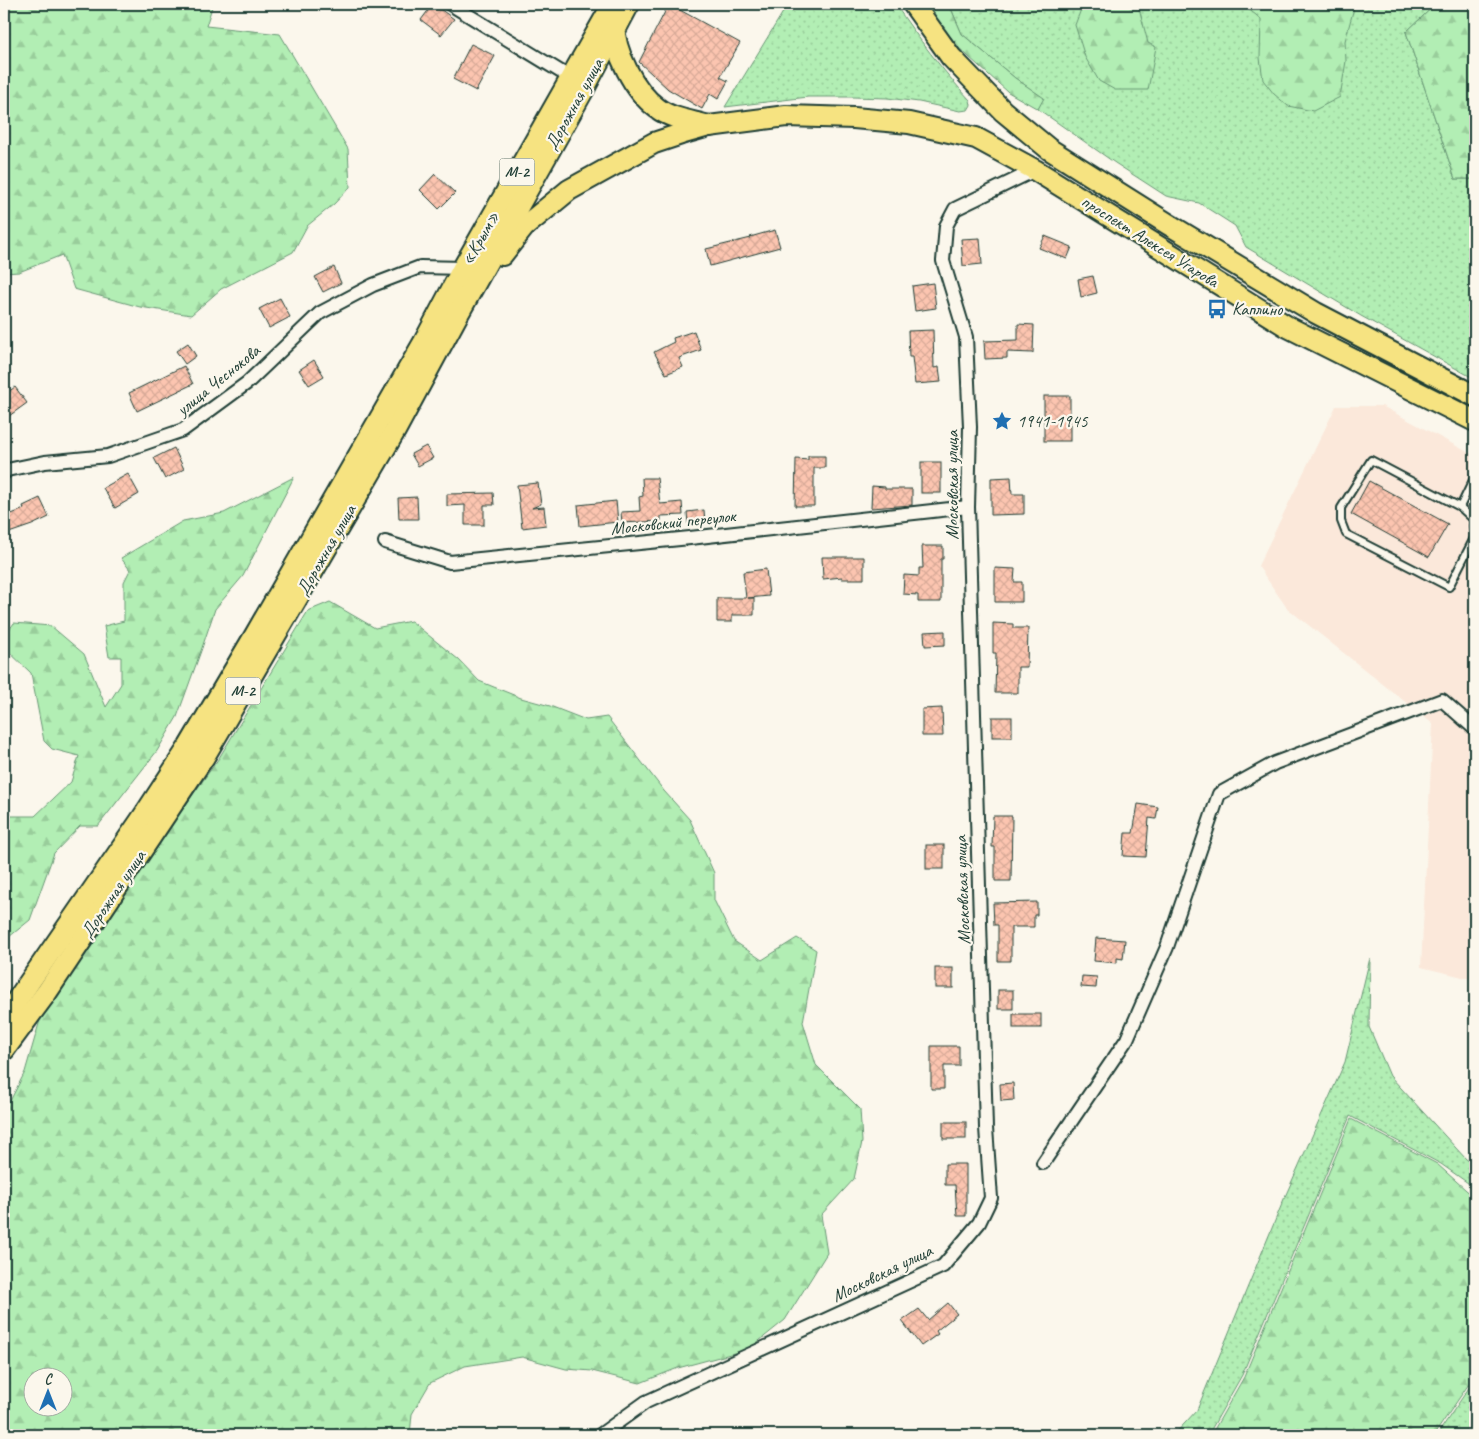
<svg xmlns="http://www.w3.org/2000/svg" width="1479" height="1439" viewBox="0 0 1479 1439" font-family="Caveat,sans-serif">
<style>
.built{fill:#fbe8da}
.green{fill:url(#green-dots);stroke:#689674}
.forest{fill:url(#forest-firs);stroke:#689674;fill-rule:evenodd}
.building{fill:url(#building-cross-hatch);stroke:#1f3d34}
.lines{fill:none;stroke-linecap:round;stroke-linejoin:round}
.lane-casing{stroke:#1f3d34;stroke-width:10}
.street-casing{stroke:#1f3d34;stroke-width:16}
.primary-casing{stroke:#1f3d34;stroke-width:24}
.lane{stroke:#fbf7ec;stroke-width:6}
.street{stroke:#fbf7ec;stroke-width:12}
.primary{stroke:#f6e381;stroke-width:20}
.labels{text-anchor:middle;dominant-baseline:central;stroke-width:4.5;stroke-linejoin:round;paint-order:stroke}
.shield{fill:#fbf7ec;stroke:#61756b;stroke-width:1}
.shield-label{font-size:16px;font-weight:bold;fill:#1f3d34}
.street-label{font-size:18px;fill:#1f3d34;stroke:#fbf7ec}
.poi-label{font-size:18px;fill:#1f3d34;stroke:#fbf7ec;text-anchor:start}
</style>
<defs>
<pattern id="green-dots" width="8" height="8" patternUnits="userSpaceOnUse" patternTransform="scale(1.25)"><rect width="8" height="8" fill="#b2eeb4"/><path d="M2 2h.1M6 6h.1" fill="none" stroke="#99cd9b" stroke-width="1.8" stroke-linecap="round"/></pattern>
<pattern id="forest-firs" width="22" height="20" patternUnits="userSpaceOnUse" patternTransform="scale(1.25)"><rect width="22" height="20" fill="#b2eeb4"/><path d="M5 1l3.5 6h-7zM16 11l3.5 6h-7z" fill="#99cd9b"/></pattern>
<pattern id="building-cross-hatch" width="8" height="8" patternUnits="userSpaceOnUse" patternTransform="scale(1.25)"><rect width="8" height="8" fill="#fcc5b0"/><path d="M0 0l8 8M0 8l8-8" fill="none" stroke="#d8aa98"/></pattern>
</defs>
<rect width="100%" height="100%" fill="#fbf7ec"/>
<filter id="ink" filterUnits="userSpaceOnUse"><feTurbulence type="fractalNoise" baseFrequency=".02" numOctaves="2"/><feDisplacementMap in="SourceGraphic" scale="10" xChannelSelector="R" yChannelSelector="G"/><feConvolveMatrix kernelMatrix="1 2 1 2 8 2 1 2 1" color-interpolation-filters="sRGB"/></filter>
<g filter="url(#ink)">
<path class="built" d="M1336,406H1382L1475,456V980L1421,967L1433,724L1287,608L1258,566Z"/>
<g class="green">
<path d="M788,4H895C918,38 942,70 970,100L971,105L968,110L960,111L919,102L887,98L852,97H808L725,107Z"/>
<path d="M949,4H1436L1406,32L1455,179H1475V379L1361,316L1246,247L1235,226L1199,203L1166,196L1115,163L1038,109L1043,98L1015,78L962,34Z"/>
<path d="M1370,958L1369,1027L1390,1076L1466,1159L1475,1165V1188L1441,1164L1350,1116L1242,1375L1208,1435H1174L1197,1410L1284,1199L1345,1062Z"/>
<path d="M1475,1379V1432L1473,1435H1437Z"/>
</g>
<g class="forest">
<path d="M4,4H213L206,26L280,34L348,149L350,187L334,204L307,226L293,252L221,289L191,315L140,307L74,289L62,255L19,272L4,273Z"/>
<path d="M925,4H949L962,34L1015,78L1044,98L1038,109L1008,92L959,48Z"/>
<path d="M1083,4H1138L1148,43L1156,47L1148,90H1115L1099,81L1085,57L1075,25Z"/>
<path d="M1242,4H1355L1345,41L1346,61L1340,97L1313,111L1288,106L1274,94L1263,80L1260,58L1261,19Z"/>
<path d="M1436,4H1475V179H1455L1406,32Z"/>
<path d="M294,477L243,576L215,609L202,648L177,717L157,751L98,826H80L54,853L30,920L4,941V816H35L71,782L79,756L52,749L44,741L31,673L4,647V637L14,623L51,626L84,654L106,707L121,684V657H109L104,626L124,621V582L130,570L121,558L183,521L224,513Z"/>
<path d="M330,602L375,628L411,621L459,660L479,681L521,698L550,706L586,720L607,717L664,791L690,820L714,873V900L734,941L762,960L797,938L816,950L803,1022L816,1065L860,1109L862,1142L854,1179L821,1215L827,1253L785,1320L749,1349L678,1368L640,1383L592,1371L566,1369L522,1357L465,1366L430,1383L412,1414L410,1435H4V1104L10,1101L25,1072L42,1013L100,925L219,758L308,611ZM32,1376H62V1406H32Z"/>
<path d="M1351,1119L1437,1164L1475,1198V1375L1434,1435H1211L1244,1377Z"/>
</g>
<g class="building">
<path d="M433,4L454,19L441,35L421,20Z"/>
<path d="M669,4L740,43L720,77L728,81L718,99L710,94L702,109L668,89L639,62Z"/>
<path d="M471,44L495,56L476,91L453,79Z"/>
<path d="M435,174L455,193L439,209L420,190Z"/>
<path d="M775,230L780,247L710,266L706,249L751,238L750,237Z"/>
<path d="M1045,236L1072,247L1067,259L1039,248Z"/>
<path d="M980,238L982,264L963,266L961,239Z"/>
<path d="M334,267L341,283L323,292L315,277Z"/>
<path d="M1093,276L1097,293L1081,297L1078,279Z"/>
<path d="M933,283L936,308L915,311L912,286Z"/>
<path d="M280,298L290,317L269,328L259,309Z"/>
<path d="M1018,324L1034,325L1033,353L1007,352V358L985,359L984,341L1018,340Z"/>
<path d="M933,330L934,368L939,367L941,382L915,384L912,357H909L908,331Z"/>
<path d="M694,331L701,350L679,358L683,367L666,374L654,352L674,342L673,338Z"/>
<path d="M188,343L196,356L185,364L176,351Z"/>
<path d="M314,360L324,376L309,385L299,370Z"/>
<path d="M184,366L193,384L137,411L129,393Z"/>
<path d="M15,387L27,403L9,416L4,408V395Z"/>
<rect x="1044" y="396" width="26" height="45"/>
<path d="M426,446L433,458L418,466L411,454Z"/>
<path d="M174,448L184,469L165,479L154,458Z"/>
<path d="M808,456H825V468H814V506H795L796,459L808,460Z"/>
<rect x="921" y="462" width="20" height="31"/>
<path d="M128,474L139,494L115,508L103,488Z"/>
<path d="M1011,477L1012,494H1024V514L991,515V478Z"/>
<path d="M642,478H657L660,504L682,502L683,515L661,516V521L622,523L621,512L640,511L639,497L643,496Z"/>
<path d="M1369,481L1448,524L1429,557L1351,514Z"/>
<path d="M538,483L541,504L532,508L544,507L546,525L522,528L517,485Z"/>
<path d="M872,486L885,487V489H912V505L871,508Z"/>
<path d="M493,493L494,505H484V525H465V505L447,506V494Z"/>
<path d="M417,497L418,519H399L398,498Z"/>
<path d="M40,498L49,517L32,525L6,534L4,528V517L24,509L23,506Z"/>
<path d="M616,501L618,522L580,526L578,505Z"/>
<path d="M704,510L705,523L688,524L687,512Z"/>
<path d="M922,546H943V559H941V602H918V595L903,594L904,575L919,576V568H923Z"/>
<path d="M822,557H864V579H842V577L823,579Z"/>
<path d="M995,568L1015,569L1014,582H1022V602H995Z"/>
<path d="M766,569L769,596L748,598H754V615H732V622H717V598H746L743,572Z"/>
<path d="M993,623L1013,624V628H1028L1027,667H1018V693H995L996,653H993Z"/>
<path d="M945,631V645L925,646L924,632Z"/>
<path d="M942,708L943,736H922V709Z"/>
<rect x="992" y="717" width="20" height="20"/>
<path d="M1138,804L1158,807L1156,819L1149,818L1146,857L1123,856L1125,833H1133Z"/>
<path d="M993,816H1012L1011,881H995V847H992Z"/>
<rect x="926" y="845" width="18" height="24"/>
<path d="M1037,902V915H1034V927H1011V961H998V925H994L993,903Z"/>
<path d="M1096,938L1125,940L1123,959L1117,958V963L1094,961Z"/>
<rect x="935" y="968" width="18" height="20"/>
<path d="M1082,976L1097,977L1096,988L1081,987Z"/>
<rect x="998" y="990" width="15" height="19"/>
<rect x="1013" y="1014" width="28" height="14"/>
<path d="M931,1046H959V1066H944V1089H931Z"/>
<path d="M1013,1083L1014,1100L1001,1101L1000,1084Z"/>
<rect x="943" y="1122" width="23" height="17"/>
<path d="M945,1164H966V1216H957L955,1185H945Z"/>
<path d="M948,1303L957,1314L936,1331L938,1334L921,1346L902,1321L919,1309L928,1320Z"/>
</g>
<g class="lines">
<defs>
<g id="lane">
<path d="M1460,507L1475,476"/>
<path d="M1475,534L1473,519L1460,507L1371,460L1341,508V521L1346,534L1449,587L1475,536"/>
</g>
<g id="street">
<path d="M450,4L571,78"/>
<path d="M4,473L7,470L45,462L108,456L183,430L247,383L320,313L373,285L420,267L463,268"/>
<path d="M385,542L450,562L690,538L968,507"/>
<path d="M1043,1163L1127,1039L1167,947L1219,794L1275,763L1442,700L1475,729"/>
<path d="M600,1435L646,1402L943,1266L979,1223L991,1198L986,1128L968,507L970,427L966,337L943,261L946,226L955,209L1035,170"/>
</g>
<g id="primary">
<path d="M913,4L951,57L1003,111L1049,149L1168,224L1316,313L1475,396"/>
<path d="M614,23C614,52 634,91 657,108C671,119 692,121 709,126"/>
<path d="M502,255L524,227L569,190L654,143L681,134L709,126L786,116L854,118L909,123L976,138L1035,170L1288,327L1475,421"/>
<path d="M4,1019L141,820L188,748L254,637L424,342L463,268L613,4"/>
<path d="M4,1050L47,992L204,757L395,431L457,316L585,87L629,4"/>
</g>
</defs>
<use href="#lane" class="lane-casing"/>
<use href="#street" class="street-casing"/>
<use href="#primary" class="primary-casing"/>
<use href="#lane" class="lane"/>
<use href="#street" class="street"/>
<use href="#primary" class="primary"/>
</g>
</g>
<defs>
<symbol id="bus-bare" viewBox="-9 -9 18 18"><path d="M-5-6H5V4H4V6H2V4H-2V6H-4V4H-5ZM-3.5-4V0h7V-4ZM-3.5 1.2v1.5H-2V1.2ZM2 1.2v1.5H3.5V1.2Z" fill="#1f6fb2" stroke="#fbf7ec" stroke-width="2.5" paint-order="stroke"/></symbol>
<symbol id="sight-bare" viewBox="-9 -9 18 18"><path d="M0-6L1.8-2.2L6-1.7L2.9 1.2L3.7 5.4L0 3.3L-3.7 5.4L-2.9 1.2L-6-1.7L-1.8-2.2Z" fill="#1f6fb2" stroke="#fbf7ec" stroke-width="2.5" paint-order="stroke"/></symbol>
</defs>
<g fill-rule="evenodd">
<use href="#bus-bare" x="1203" y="295" width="28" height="28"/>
<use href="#sight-bare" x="988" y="407" width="28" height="28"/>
</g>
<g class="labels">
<g class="shield">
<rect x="499.5" y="158.5" width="35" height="27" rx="4"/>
<rect x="225.5" y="677.5" width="35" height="27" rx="4"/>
</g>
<g class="shield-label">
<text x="517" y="172">М-2</text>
<text x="243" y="691">М-2</text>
</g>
<g class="street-label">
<text transform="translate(574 104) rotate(-61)">Дорожная улица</text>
<text transform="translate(480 238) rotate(-60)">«Крым»</text>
<text transform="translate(1150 241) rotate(32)">проспект Алексея Угарова</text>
<text transform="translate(218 380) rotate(-39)">улица Чеснокова</text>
<text transform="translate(952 485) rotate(-90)">Московская улица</text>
<text transform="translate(673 522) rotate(-6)">Московский переулок</text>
<text transform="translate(326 550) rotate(-60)">Дорожная улица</text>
<text transform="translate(962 890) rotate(-92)">Московская улица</text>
<text transform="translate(113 894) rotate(-56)">Дорожная улица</text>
<text transform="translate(882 1273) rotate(-26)">Московская улица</text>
</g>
<g class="poi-label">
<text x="1232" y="309">Каплино</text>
<text x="1017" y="421">1941-1945</text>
</g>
</g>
<rect width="1479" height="1439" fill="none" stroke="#fbf7ec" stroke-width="20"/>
<rect x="10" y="10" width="1459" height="1419" fill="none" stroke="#1f3d34" stroke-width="2" filter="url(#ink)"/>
<g transform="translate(48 1392)"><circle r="24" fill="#fbf7ec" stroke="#a3ada2"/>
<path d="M0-4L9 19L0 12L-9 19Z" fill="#1f6fb2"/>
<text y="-8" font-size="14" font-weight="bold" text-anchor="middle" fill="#1f3d34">С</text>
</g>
</svg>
